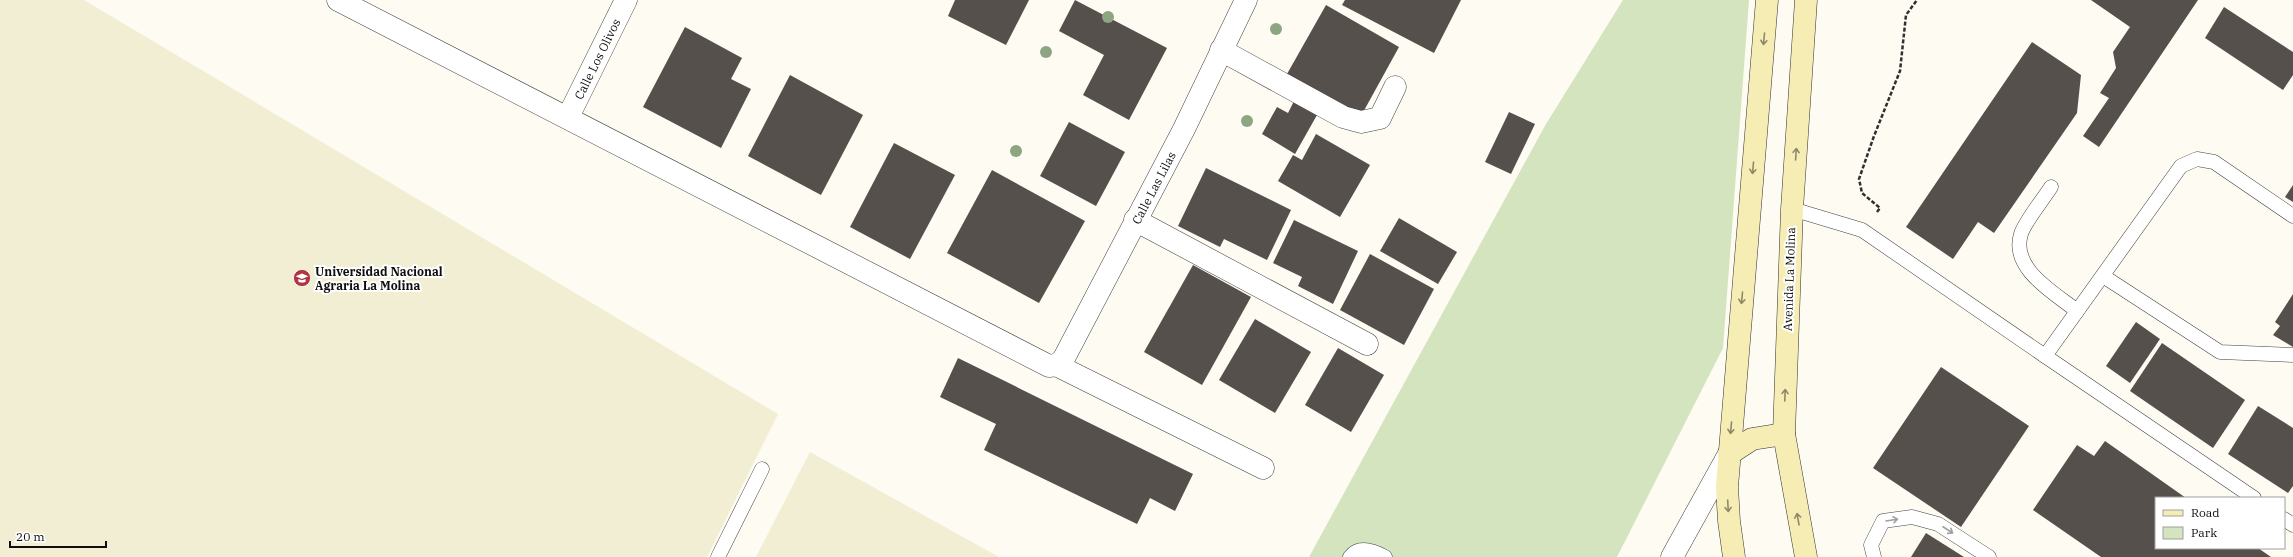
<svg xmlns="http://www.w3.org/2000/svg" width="2293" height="557" viewBox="0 0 2293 557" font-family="'IBM Plex Serif',serif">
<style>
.farmland{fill:#f1eed4}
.green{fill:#d3e4be}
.building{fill:#56504c}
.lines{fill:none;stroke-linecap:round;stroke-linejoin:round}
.lane-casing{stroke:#414141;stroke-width:15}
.street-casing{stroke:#414141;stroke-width:23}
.secondary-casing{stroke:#303030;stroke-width:23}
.path{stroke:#303030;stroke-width:2.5;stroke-dasharray:4 2;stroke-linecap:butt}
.lane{stroke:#fff;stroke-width:14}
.street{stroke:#fff;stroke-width:22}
.secondary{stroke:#f6edb4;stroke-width:22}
.tree{fill:#8ea582}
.oneway{stroke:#8e8969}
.oneway2{stroke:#9f9f9f}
.labels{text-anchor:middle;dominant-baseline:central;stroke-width:4;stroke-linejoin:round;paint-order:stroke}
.street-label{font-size:12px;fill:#0e0e0e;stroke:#fff}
.poi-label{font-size:12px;font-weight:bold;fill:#0e0e0e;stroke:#fff;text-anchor:start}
</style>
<rect width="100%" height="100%" fill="#fdfbf2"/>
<g class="farmland">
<path d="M0,0H84L778,414L707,557H0Z"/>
<path d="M810,452L999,557H756Z"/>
</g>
<path class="green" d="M1623,0H1749L1723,348L1617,557H1309L1546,124Z"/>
<g class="building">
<path d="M955,0H1029L1006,45L948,16Z"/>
<path d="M1075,0L1167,48L1129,120L1083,95L1104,55L1059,31Z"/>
<path d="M1345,0H1461L1434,53L1342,5Z"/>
<path d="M2091,0H2198L2099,147L2083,136L2109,98L2100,93L2116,68L2113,52L2130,27Z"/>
<path d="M1326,5L1399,47L1361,116L1287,74Z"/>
<path d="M2224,7L2293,52V75L2283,90L2205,38Z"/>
<path d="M685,27L742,58L731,79L751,89L721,148L643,107Z"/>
<path d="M2032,42L2081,75L2077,113L1994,233L1978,222L1953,259L1906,227Z"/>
<path d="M790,75L863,115L821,195L748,156Z"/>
<path d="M1294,101L1317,115L1295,154L1262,134L1277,107L1288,113Z"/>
<path d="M1509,112L1535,124L1511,174L1485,162Z"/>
<path d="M1069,122L1125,152L1096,206L1040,176Z"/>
<path d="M1316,134L1370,165L1340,217L1278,181L1293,155L1302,160Z"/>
<path d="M894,143L955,175L910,259L850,227Z"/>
<path d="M1206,168L1291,210L1267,260L1224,239L1220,247L1178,226Z"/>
<path d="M992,170L1085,221L1039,303L947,253Z"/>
<path d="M2293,185V202L2285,197Z"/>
<path d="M1399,218L1457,252L1438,284L1380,251Z"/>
<path d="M1294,220L1358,251L1333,304L1298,286L1302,277L1273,263Z"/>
<path d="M1370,254L1434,289L1404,345L1340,310Z"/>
<path d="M1193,265L1251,297L1202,385L1144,352Z"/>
<path d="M2293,294V347L2273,335L2280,326L2275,322Z"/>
<path d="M1255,319L1311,352L1275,413L1219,380Z"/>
<path d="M2136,322L2160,339L2130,383L2106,366Z"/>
<path d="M2162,343L2245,400L2213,448L2130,391Z"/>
<path d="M1338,348L1384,375L1351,432L1305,405Z"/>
<path d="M958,358L1193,474L1175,511L1150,498L1137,524L984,450L996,424L940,397Z"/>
<path d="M1941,367L2029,426L1961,527L1873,468Z"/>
<path d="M2258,406L2293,428V486L2288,493L2228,454Z"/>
<path d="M2105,441L2186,498H2156V548H2258L2271,557H2101L2033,510L2077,445L2094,456Z"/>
<path d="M1926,533L1964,557H1911Z"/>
</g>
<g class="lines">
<defs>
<g id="lane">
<path d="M2051,187C2044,198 2024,223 2021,234C2010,269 2055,293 2077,311"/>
<path d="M1792,209L1862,230L2045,356"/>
<path d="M2103,276L2220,352L2293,355"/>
<path d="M2254,498L2045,356L2181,166L2197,159L2214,162L2293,216"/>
<path d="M2284,519L2293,525"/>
<path d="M718,557L762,469"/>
<path d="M1350,557C1359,545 1374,551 1385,557"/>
<path d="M1874,557L1871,545L1883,521L1912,517L1938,524L1989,557"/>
</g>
<g id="street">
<path id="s1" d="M338,0L1049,366L1056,365L1063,360L1184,129L1246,0"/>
<path d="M1221,50L1343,117L1361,122L1380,118L1395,87"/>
<path id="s2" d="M568,117L626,0"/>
<path d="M1135,220L1367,344"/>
<path d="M1056,365L1263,468"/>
<path d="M1672,557L1729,454"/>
</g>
<g id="secondary">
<path d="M1806,0L1792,209L1784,434L1806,557"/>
<path d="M1729,454L1752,439L1784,434"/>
<path d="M1734,557L1729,521L1727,487L1767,0"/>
</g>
</defs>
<use href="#lane" class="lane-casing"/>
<use href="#street" class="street-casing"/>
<use href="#secondary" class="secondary-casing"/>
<path class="path" d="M1877,212L1880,208L1862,193L1859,179L1874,136L1900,71L1906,15L1917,0"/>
<use href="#lane" class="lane"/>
<use href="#street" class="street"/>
<use href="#secondary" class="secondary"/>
</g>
<g class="tree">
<circle cx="1108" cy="17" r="6"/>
<circle cx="1276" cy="29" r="6"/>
<circle cx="1046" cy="52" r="6"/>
<circle cx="1247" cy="121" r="6"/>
<circle cx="1016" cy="151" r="6"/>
</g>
<defs><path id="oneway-shaft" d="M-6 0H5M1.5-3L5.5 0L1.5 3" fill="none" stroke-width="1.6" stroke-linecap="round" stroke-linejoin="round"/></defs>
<g class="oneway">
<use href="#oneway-shaft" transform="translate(1764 39) rotate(95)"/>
<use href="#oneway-shaft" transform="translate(1796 154) rotate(-86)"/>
<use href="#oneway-shaft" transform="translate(1753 168) rotate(95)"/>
<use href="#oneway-shaft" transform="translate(1742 298) rotate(95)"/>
<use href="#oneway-shaft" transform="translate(1785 395) rotate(-88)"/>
<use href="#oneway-shaft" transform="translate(1731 428) rotate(95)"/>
<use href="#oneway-shaft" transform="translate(1728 506) rotate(87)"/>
<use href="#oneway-shaft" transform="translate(1798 519) rotate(-100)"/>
</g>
<g class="oneway2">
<use href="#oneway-shaft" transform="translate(1892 520) rotate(-9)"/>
<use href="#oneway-shaft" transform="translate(1948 530) rotate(33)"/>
</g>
<defs>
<symbol id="university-disc" viewBox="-11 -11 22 22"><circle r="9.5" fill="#ae363e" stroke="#fff"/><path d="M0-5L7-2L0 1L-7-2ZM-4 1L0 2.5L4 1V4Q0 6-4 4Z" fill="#fff"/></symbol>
</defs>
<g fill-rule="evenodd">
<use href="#university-disc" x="292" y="268" width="20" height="20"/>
</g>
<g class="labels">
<g class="street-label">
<text stroke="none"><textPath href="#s2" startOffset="65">Calle Los Olivos</textPath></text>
<text stroke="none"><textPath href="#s1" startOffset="1010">Calle Las Lilas</textPath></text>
<text transform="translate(1789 279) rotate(-88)">Avenida La Molina</text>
</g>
<g class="poi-label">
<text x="315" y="271">Universidad Nacional<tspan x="315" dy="14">Agraria La Molina</tspan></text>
</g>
</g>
<rect x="2155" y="497" width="130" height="52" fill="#ffffff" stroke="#9f9f9f"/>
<rect x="2163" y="510" width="20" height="6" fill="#f6edb4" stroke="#9f9f9f"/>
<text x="2191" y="517" font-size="12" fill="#0e0e0e">Road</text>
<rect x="2163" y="527" width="20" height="12" fill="#d3e4be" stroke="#9f9f9f"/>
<text x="2191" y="537" font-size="12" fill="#0e0e0e">Park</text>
<path d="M10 541v6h96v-6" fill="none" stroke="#0e0e0e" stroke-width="2"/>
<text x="16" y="541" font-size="12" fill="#0e0e0e" stroke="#ffffff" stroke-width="3" paint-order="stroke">20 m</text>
</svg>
